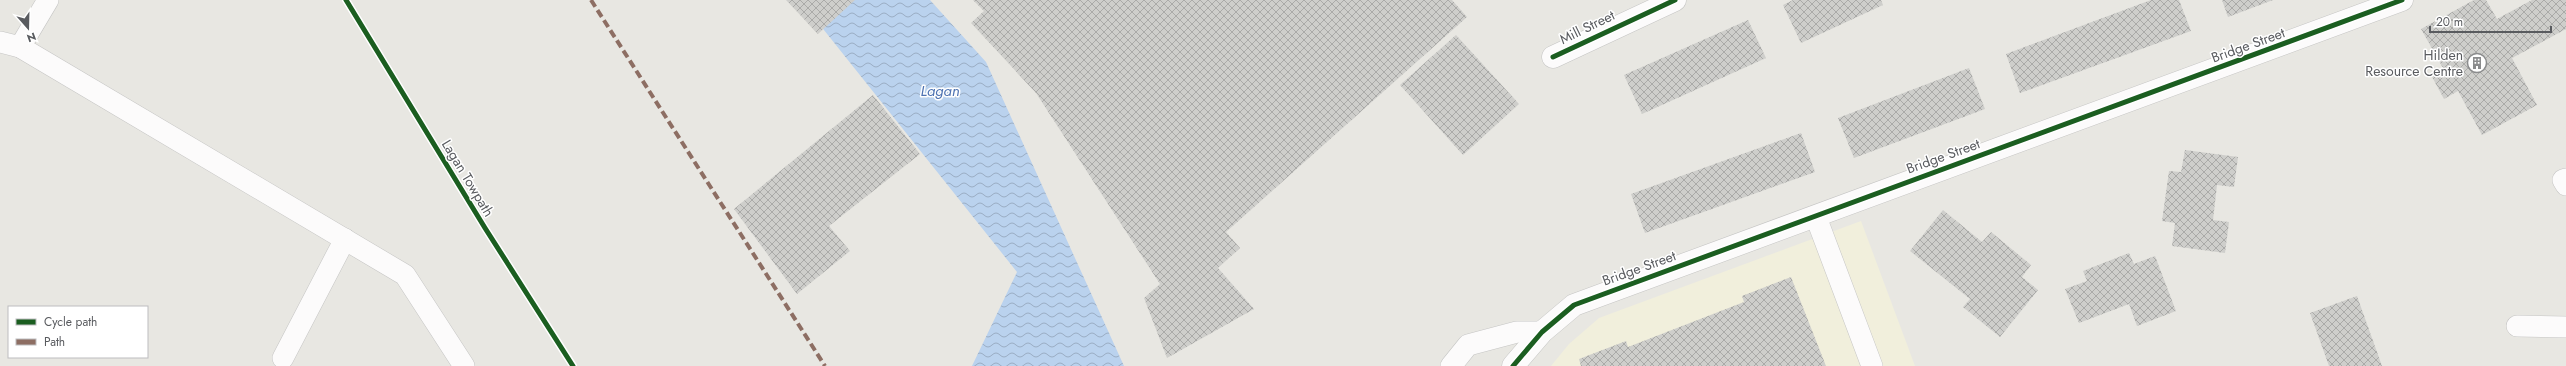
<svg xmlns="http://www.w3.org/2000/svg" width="2566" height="366" viewBox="0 0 2566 366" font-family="Jost,sans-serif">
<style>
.commercial{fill:#f1efdc}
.water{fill:url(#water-waves)}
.building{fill:url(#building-cross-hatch)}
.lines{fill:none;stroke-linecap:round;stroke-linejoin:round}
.service-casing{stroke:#c5c5c4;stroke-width:22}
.minor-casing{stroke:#c5c5c4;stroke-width:23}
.service{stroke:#fcfbfb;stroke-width:21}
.minor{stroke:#fcfbfb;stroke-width:22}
.quiet{stroke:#8d6e63;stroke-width:4;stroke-dasharray:8 4;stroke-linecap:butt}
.cycleway-casing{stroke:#fff;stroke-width:8}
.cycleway{stroke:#1b5e20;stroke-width:5}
.labels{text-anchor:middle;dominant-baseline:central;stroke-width:3;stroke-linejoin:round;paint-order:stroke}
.street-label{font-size:14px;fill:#595b5f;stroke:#fff}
.poi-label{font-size:14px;fill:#595b5f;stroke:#fff;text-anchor:end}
.water-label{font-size:15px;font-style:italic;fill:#4e73b2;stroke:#fff}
</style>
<defs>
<pattern id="water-waves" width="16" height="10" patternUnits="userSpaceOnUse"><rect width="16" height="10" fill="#bad2ee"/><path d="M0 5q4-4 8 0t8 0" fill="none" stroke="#9aadc4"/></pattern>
<pattern id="building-cross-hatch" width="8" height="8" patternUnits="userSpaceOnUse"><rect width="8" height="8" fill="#cececb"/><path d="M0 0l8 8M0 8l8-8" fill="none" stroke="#aaaaa8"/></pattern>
</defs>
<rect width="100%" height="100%" fill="#e8e7e2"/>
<path class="commercial" d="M1861,221L1915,366H1551L1569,344L1599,318Z"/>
<path class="water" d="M800,0H930L986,62L1124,366H972L1017,272Z"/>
<g class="building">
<path d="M786,0H855L818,34Z"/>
<path d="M973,0H1452L1467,17L1226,232L1240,248L1218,268L1254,309L1167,358L1144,298L1160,284L1036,93L971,23L984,11Z"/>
<path d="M1793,0H1881L1883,5L1801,43L1783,5Z"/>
<path d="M2151,0H2179L2191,31L2020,93L2006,54Z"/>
<path d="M2222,0H2273L2228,17Z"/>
<path d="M2474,0H2486L2497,19L2532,0H2566V29L2512,58L2537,105L2482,135L2458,91L2444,99L2431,75L2443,68L2421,29Z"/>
<path d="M1748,20L1766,58L1642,114L1624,75Z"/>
<path d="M1456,35L1519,104L1463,155L1400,85Z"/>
<path d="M1969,68L1985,109L1854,158L1838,118Z"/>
<path d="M873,95L920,154L829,226L850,251L797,294L734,209Z"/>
<path d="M1801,133L1815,172L1645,233L1631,194Z"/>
<path d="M2185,150L2238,157L2234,187L2217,185L2213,220L2229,222L2225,253L2172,246L2175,223L2162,221L2169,171L2181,172Z"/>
<path d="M1943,210L1982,242L1991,232L2031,265L2022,277L2038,290L2000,337L1963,307L1970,299L1910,251Z"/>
<path d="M2129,253L2134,264L2155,256L2176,311L2137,326L2129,304L2079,323L2065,289L2087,281L2083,271Z"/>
<path d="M1791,277L1826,366H1581L1579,359L1626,341L1628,347L1744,302L1742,296Z"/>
<path d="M2357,296L2382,366H2329L2310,313Z"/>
</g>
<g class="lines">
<defs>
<g id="service">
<path d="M0,42L20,47L405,275L464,366"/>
<path d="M20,47L48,0"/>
<path d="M2566,179L2563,180L2566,185"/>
<path d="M1816,217L1872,366"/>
<path d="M2517,326L2566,327"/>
<path d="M283,358L345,239"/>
<path d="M1451,366L1468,345L1517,332H1542"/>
</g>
<g id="minor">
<path d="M1553,57L1675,0"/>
<path d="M1513,366L1542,332L1574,305L2402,0"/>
</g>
</defs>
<use href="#service" class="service-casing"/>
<use href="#minor" class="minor-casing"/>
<use href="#service" class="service"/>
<use href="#minor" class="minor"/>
<path class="quiet" d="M591,0L825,366"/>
<defs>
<g id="cycleway">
<path d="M346,0L485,228L573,366"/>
<path d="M1553,57L1675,0"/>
<path d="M1513,366L1542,332L1574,305L2402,0"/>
</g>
</defs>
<use href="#cycleway" class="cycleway-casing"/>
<use href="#cycleway" class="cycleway"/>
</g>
<defs>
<symbol id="building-ring" viewBox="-11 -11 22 22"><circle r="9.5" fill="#fff" stroke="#8b8c8d" stroke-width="1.5"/><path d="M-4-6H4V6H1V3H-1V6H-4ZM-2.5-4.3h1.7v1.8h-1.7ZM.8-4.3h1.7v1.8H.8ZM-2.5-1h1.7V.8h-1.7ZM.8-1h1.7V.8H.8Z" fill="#8b8c8d"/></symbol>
</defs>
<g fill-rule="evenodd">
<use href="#building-ring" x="2466" y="52" width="22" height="22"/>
</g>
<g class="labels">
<g class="street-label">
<text transform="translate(1587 27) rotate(-26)">Mill Street</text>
<text transform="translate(2248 45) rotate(-20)">Bridge Street</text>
<text transform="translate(1943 156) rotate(-20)">Bridge Street</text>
<text transform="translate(468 178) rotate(59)">Lagan Towpath</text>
<text transform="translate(1639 268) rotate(-20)">Bridge Street</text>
</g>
<g class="poi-label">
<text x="2463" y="55">Hilden<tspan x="2463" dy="16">Resource Centre</tspan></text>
</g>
<g class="water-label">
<text x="940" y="91">Lagan</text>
</g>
</g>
<rect x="8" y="306" width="140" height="52" fill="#ffffff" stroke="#bdbdbf"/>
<rect x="16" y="319" width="20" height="6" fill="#1b5e20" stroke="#bdbdbf"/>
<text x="44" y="326" font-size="12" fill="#595b5f">Cycle path</text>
<rect x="16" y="339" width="20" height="6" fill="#8d6e63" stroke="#bdbdbf"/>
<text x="44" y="346" font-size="12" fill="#595b5f">Path</text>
<g transform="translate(28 28) rotate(160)" stroke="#ffffff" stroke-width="3" paint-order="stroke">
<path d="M0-3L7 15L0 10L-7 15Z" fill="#595b5f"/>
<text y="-6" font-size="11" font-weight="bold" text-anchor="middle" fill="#595b5f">N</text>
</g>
<path d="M2430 26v6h121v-6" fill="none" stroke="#595b5f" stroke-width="2"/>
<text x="2436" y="26" font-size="12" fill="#595b5f" stroke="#ffffff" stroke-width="3" paint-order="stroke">20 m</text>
</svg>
